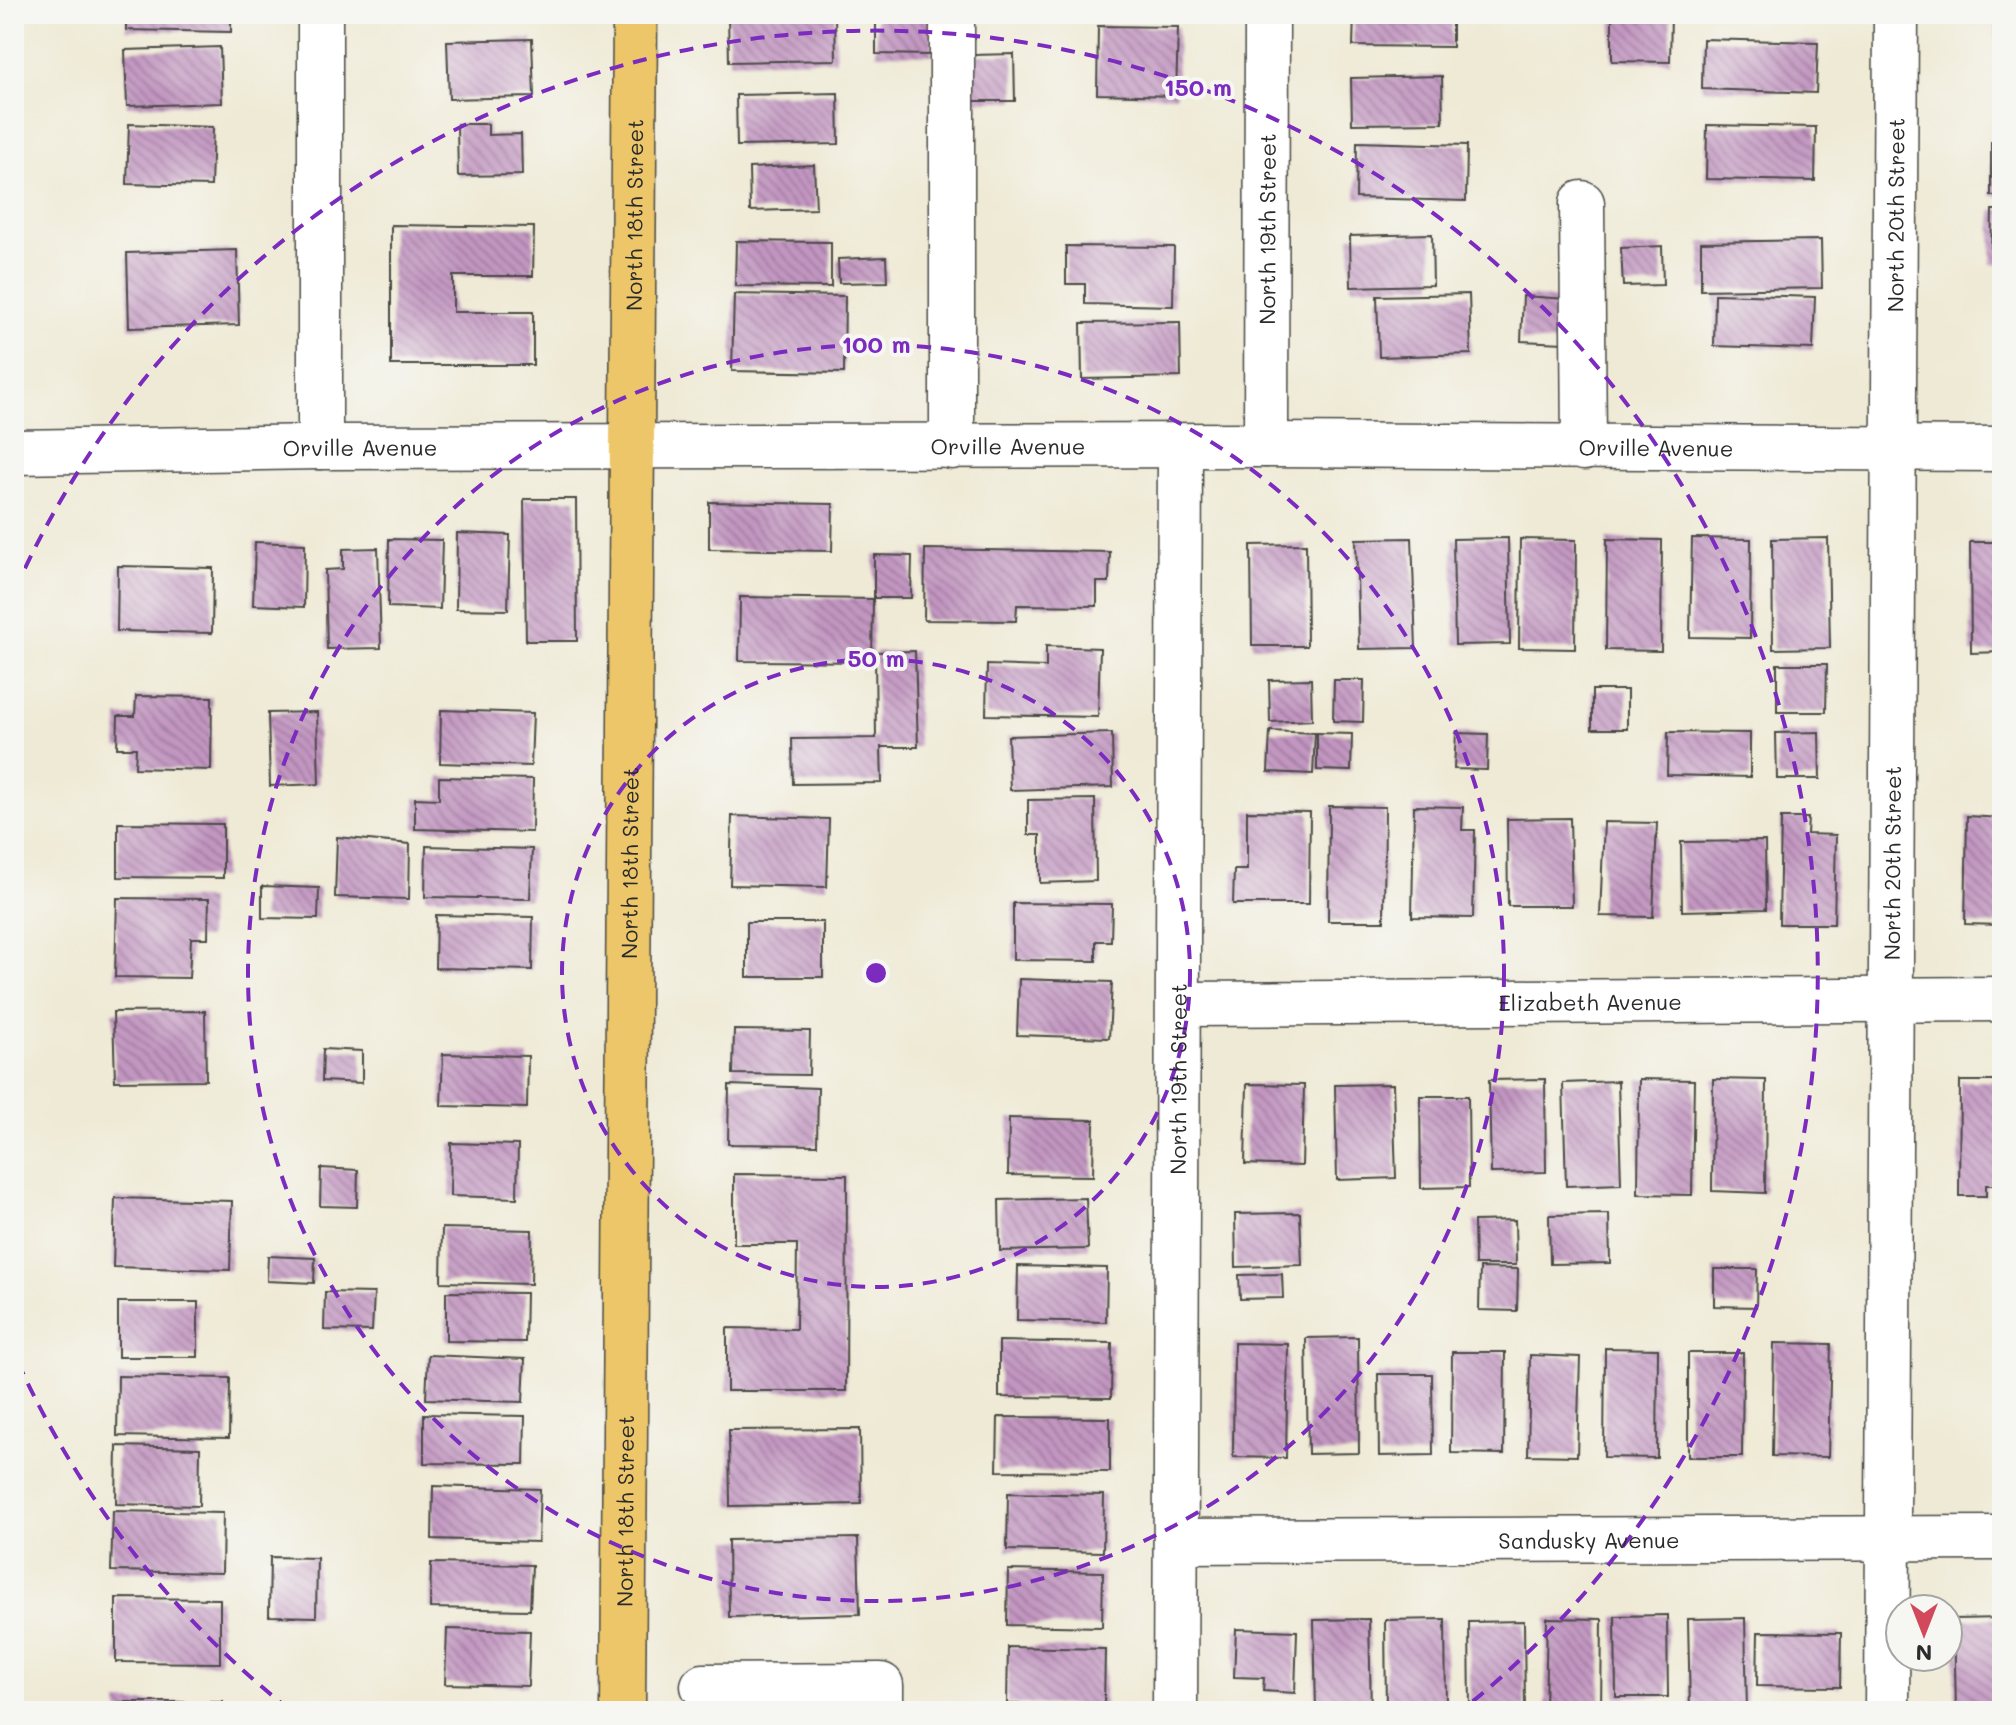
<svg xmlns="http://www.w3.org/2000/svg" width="2016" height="1725" viewBox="0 0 2016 1725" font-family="Mali,sans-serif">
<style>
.building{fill:url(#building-back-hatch)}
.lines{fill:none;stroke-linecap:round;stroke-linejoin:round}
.minor-casing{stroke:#484844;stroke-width:47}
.major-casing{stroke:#484844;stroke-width:47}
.minor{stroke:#fff;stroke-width:44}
.major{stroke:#ecc669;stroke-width:44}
.ring{fill:none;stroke:#7b2cbf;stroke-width:4;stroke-dasharray:14 10}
.labels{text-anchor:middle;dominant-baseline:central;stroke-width:8;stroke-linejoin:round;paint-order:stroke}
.street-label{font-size:22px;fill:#2b2b2b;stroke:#f6f6f2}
.centre{fill:#7b2cbf;stroke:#f6f6f2;stroke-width:4}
.ring-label{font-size:24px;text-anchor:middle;font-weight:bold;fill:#7b2cbf;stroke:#f6f6f2;stroke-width:8;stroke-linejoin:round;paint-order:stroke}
</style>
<defs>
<pattern id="building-back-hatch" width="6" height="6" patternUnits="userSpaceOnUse" patternTransform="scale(2)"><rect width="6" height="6" fill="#c296c1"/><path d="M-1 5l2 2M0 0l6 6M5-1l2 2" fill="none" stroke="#9e7b9d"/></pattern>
</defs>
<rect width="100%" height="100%" fill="#f6f6f2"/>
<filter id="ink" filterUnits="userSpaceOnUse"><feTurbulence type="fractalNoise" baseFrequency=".0125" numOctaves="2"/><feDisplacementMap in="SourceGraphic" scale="16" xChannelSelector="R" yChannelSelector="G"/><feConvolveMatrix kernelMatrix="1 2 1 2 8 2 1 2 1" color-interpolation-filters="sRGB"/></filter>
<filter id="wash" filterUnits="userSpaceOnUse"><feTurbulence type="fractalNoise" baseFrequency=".006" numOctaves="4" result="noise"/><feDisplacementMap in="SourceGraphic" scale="32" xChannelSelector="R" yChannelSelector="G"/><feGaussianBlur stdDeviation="1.8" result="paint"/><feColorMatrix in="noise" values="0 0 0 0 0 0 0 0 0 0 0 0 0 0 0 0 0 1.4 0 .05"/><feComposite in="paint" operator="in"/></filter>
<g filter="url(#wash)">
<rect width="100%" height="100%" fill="#efead5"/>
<g id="blocks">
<g class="building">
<path d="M126,14H231V32L126,30Z"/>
<path d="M430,14H544V18L430,17Z"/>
<path d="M728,14H835L836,60L729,62Z"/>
<path d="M876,14H933L932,55L876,54Z"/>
<path d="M1354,14H1452V47L1353,46Z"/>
<path d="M1612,14H1671L1670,62L1612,61Z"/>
<rect x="1996" y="21" width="6" height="48"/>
<path d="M1098,26L1178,27L1176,96L1097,94Z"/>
<path d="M532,39L534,97L449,99L447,41Z"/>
<path d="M1703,39L1818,42L1816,93L1702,89Z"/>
<path d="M220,47L222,103L127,106L125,50Z"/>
<path d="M1014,54L1015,101H974L973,55Z"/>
<path d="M1442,76L1443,123L1352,124L1351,78Z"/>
<rect x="1998" y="85" width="4" height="48"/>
<path d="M838,93L839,144L737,146L736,95Z"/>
<path d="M129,124L213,127L211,186L127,184Z"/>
<path d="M457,124H488V135L521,134L522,175L458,176Z"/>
<path d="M1707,125L1816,127L1815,181L1706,179Z"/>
<path d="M1357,142L1467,145L1466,201L1356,198Z"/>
<rect x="1991" y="142" width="11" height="54"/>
<path d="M814,165L816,209L750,211L749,168Z"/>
<path d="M1992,210H2002V264H1991Z"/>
<path d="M391,225L534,227L533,276H453V312H533V365H391Z"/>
<path d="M1432,234L1433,285L1351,287L1350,236Z"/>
<path d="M1821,240L1822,288L1701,290V242Z"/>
<path d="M736,241L831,242V287L735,286Z"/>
<path d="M1066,246L1174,247L1173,306L1085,304V284H1066Z"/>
<path d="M1662,246L1663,285L1623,286L1621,248Z"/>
<path d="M237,250L239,325L129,328L127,253Z"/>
<path d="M886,257L887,282L839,283L838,259Z"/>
<path d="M734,294L845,296L844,373L732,371Z"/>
<path d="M1469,294L1471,354L1379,357L1377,296Z"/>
<path d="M1715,294L1815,297L1813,349L1714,346Z"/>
<path d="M1523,296L1567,299L1564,343L1521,341Z"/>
<path d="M1180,322L1181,377L1082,379L1081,323Z"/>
<path d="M524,499H576L577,641H526Z"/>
<path d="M709,502L833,504L832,551L709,549Z"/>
<path d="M457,533L510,535L508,610L456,609Z"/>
<path d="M1412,538L1416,648L1359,649L1356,539Z"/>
<path d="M1508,538L1510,644L1455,645L1453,539Z"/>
<path d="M1692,538L1751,539L1750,638L1690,637Z"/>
<path d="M1828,538L1830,648L1773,649L1772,539Z"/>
<path d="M389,539L442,540L440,609L388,607Z"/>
<path d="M1520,539L1576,540L1575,649L1519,648Z"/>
<path d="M1607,539L1662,540L1661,651L1606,650Z"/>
<path d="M255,542L305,544L304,607L253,605Z"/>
<path d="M1970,542H2002V652L1971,653Z"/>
<path d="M1306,544L1307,646H1252L1251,545Z"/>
<path d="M378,548L381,648L327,649L325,570L343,569V549Z"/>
<path d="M925,549L1110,552L1109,582H1097V606L1017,605L1016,621L924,620Z"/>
<path d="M874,555L912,556L911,598H874Z"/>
<path d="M118,566L213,568L212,633L117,631Z"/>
<path d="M740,597L873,599L872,662L739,661Z"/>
<path d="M1046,646L1100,648L1098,717L986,715L987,665L1046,667Z"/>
<path d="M915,651L918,747H881L882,783L793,784L792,739L876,738L875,652Z"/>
<path d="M1777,664H1827L1826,712H1777Z"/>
<path d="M1311,679L1312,720L1270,722L1269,680Z"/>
<path d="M1334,680H1364L1363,722L1333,721Z"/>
<rect x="1592" y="690" width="35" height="39"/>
<path d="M136,696L212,697L211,770L135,768L136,748H117L118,716H135Z"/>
<path d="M441,710L533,713L531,766L440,763Z"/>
<path d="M317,712L319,784L270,786L268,713Z"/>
<path d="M1270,731L1315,733L1313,774L1268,772Z"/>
<path d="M1668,732L1750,733V777L1667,775Z"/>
<path d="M1819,732L1820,779H1777L1776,733Z"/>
<path d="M1112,733L1113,787L1010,790L1008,736Z"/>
<path d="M1317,733L1352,734L1351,771L1317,770Z"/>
<path d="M1456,733L1488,734L1487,770L1454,769Z"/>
<path d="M439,777L533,779L532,832L415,829V798L439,799Z"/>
<path d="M1095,799L1096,881L1040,883V835H1028V800Z"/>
<path d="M1329,806L1385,807L1384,921H1328Z"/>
<path d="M1414,806L1463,807L1462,830H1475L1473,918L1412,917Z"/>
<path d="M1247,811L1310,812L1309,904H1233L1234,870H1247Z"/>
<path d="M732,816L829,819L827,887L730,885Z"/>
<path d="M1967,816L2002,818V925L1965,924Z"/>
<path d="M1570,818L1572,906H1508L1507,819Z"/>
<path d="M1781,818H1808L1807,834L1836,835L1834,924H1779Z"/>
<path d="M1604,822L1657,823L1653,917L1600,916Z"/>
<path d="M118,823L223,824V878L118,877Z"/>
<path d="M337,837L410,844L409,899L335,897Z"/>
<path d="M1765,841L1766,909L1682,911L1681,842Z"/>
<path d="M426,846L532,849L530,899L425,897Z"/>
<path d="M262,886L319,888L318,919L262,918Z"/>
<path d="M117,898L209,899L208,938H191L189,978L115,977Z"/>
<path d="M1013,903L1112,904L1111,941H1096V961L1013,960Z"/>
<path d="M436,915L533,917L532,970L435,968Z"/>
<rect x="747" y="922" width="76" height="55"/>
<path d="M1019,979L1112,982L1109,1038L1017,1035Z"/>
<path d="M205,1011L206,1080L115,1081L113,1012Z"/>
<path d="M734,1030L810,1031L809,1075L733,1074Z"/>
<path d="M323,1049L362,1051V1083L322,1081Z"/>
<path d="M443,1054L528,1056L527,1108L441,1106Z"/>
<path d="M1545,1079L1546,1172L1491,1173L1489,1080Z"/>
<path d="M1639,1079L1694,1080L1692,1195L1638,1194Z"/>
<path d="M1713,1079L1766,1080L1765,1193L1712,1191Z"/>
<path d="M1618,1081L1621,1184L1566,1186L1563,1083Z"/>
<path d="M1960,1081H2002V1185H1986V1196H1959Z"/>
<path d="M1247,1084L1304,1085L1302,1166L1245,1164Z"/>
<path d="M1393,1084L1396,1178L1337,1180L1335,1085Z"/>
<path d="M729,1085L818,1088L817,1145L728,1144Z"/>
<path d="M1420,1096H1468L1469,1187L1421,1188Z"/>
<path d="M1009,1118L1094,1120L1093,1176L1008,1175Z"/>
<path d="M451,1143L518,1145L517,1198L450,1196Z"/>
<path d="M321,1168L358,1170L357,1207L320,1206Z"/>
<path d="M734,1174L847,1175L846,1391H727V1328L796,1329L797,1244H734Z"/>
<path d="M115,1198L232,1201L230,1270L113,1267Z"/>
<path d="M1086,1198L1088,1249L1000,1251L999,1200Z"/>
<path d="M1300,1213L1302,1265L1236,1267L1235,1214Z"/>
<path d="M1609,1214L1610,1263L1550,1264L1549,1215Z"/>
<path d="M1515,1220L1516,1265H1475L1474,1221Z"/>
<path d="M442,1228L532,1230L531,1284L441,1282Z"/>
<path d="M268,1256L315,1258L314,1283L267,1281Z"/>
<path d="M1018,1266L1107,1268L1106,1322L1017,1320Z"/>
<path d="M1480,1268L1518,1269L1517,1311L1479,1310Z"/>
<path d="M1714,1269H1757L1756,1307L1714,1306Z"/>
<path d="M1282,1274L1283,1298L1240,1299L1239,1275Z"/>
<path d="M325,1292L374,1293L372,1331L324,1330Z"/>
<path d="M446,1292L526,1293L525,1342L446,1341Z"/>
<rect x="118" y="1302" width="80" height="55"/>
<path d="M1358,1337L1359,1453L1308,1454L1306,1338Z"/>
<path d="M999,1341L1112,1343L1111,1398L999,1397Z"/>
<path d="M1234,1343L1288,1344L1286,1458L1233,1457Z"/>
<path d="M1774,1343L1831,1344L1828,1457L1772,1456Z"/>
<path d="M1605,1348L1658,1349L1657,1458L1604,1457Z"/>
<path d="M1452,1352H1505L1504,1454L1451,1453Z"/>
<path d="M1688,1353H1743L1742,1457H1688Z"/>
<path d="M428,1355L525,1359L523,1402L426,1399Z"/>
<path d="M1530,1355L1580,1357L1577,1456L1528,1455Z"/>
<path d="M1378,1374H1432L1433,1455L1379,1456Z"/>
<path d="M118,1376L230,1378L229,1438L117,1436Z"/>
<path d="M424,1414L525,1416L524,1464L424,1463Z"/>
<path d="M998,1417L1110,1418V1472L997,1471Z"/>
<path d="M860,1429L861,1504L730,1506L729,1430Z"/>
<path d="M117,1446L200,1448L199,1506L116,1504Z"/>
<path d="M433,1486L540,1489L538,1542L432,1539Z"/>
<path d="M1008,1493L1104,1495L1103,1552L1007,1550Z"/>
<path d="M113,1511L223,1513L222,1573L111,1571Z"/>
<path d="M858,1538L860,1614L729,1617L728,1540Z"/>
<path d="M270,1557L317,1558L316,1617L269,1616Z"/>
<path d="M431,1563L532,1565L530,1610L430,1608Z"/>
<path d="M1008,1570L1103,1572L1102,1627L1007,1625Z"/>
<path d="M116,1598L220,1599V1663L116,1662Z"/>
<path d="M1667,1615L1668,1697H1616L1615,1616Z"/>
<path d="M1547,1618L1602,1619L1601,1711H1545Z"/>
<path d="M1745,1618L1747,1711H1690L1688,1619Z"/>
<path d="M2002,1618V1711H1956L1954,1619Z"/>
<path d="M1369,1619L1371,1711H1316L1314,1620Z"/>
<path d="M1445,1619L1446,1711H1386L1385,1620Z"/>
<path d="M1524,1621L1525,1711H1470L1469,1622Z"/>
<path d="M447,1629L530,1631L528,1686L445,1684Z"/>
<path d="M1236,1629L1297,1631L1295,1693L1263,1691L1264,1678L1234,1677Z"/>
<path d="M1758,1632L1841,1633L1840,1687L1757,1686Z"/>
<path d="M1008,1647L1105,1649L1104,1706L1007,1704Z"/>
<rect x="118" y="1702" width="105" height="9"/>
</g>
</g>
</g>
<g filter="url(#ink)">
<use href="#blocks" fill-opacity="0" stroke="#484844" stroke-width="2"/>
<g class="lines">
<defs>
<g id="minor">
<path d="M320,14V447"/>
<path d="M952,14V447"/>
<path d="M1582,203L1584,448"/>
<path id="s1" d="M1266,445L1267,14"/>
<path id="s2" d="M14,452L320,447L1266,445L2002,449"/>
<path id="s3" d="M1180,1004L2002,999"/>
<path id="s4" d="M1177,1541L2002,1538"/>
<path d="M703,1686L881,1685V1711"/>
<path id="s5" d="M1175,1711L1180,447"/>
<path id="s6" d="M1887,1711L1896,14"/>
</g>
<g id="major">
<path id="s7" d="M623,1711L635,14"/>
</g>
</defs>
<use href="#minor" class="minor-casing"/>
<use href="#major" class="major-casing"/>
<use href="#minor" class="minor"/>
<use href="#major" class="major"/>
</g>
</g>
<g class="ring">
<circle cx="876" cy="973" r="314"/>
<circle cx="876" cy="973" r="628"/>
<path d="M290 1710A942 942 0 0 1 15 1356M15 590A942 942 0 1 1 1462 1710"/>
</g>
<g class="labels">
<g class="street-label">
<text stroke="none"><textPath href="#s7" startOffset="1496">North 18th Street</textPath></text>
<text stroke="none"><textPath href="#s6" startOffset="1496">North 20th Street</textPath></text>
<text stroke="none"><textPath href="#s1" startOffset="216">North 19th Street</textPath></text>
<text stroke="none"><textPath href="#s2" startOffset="346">Orville Avenue</textPath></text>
<text stroke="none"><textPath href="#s2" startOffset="994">Orville Avenue</textPath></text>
<text stroke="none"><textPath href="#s2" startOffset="1642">Orville Avenue</textPath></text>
<text stroke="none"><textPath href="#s7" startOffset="848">North 18th Street</textPath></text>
<text stroke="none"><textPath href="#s6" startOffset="848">North 20th Street</textPath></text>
<text stroke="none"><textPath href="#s3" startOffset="410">Elizabeth Avenue</textPath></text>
<text stroke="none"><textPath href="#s5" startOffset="632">North 19th Street</textPath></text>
<text stroke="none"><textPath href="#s7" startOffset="200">North 18th Street</textPath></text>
<text stroke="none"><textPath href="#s4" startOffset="412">Sandusky Avenue</textPath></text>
</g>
</g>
<circle cx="876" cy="973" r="12" class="centre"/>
<g class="ring-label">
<text x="1198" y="96">150 m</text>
<text x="876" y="353">100 m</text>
<text x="876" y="667">50 m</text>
</g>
<rect width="2016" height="1725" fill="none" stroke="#f6f6f2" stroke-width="48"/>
<g transform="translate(1924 1633) rotate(180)"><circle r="38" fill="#f6f6f2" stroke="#a5a5a2" stroke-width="2"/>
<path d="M0-6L14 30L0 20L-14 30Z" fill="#d1495b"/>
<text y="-12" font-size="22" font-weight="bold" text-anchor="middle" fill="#2b2b2b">N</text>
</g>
</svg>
